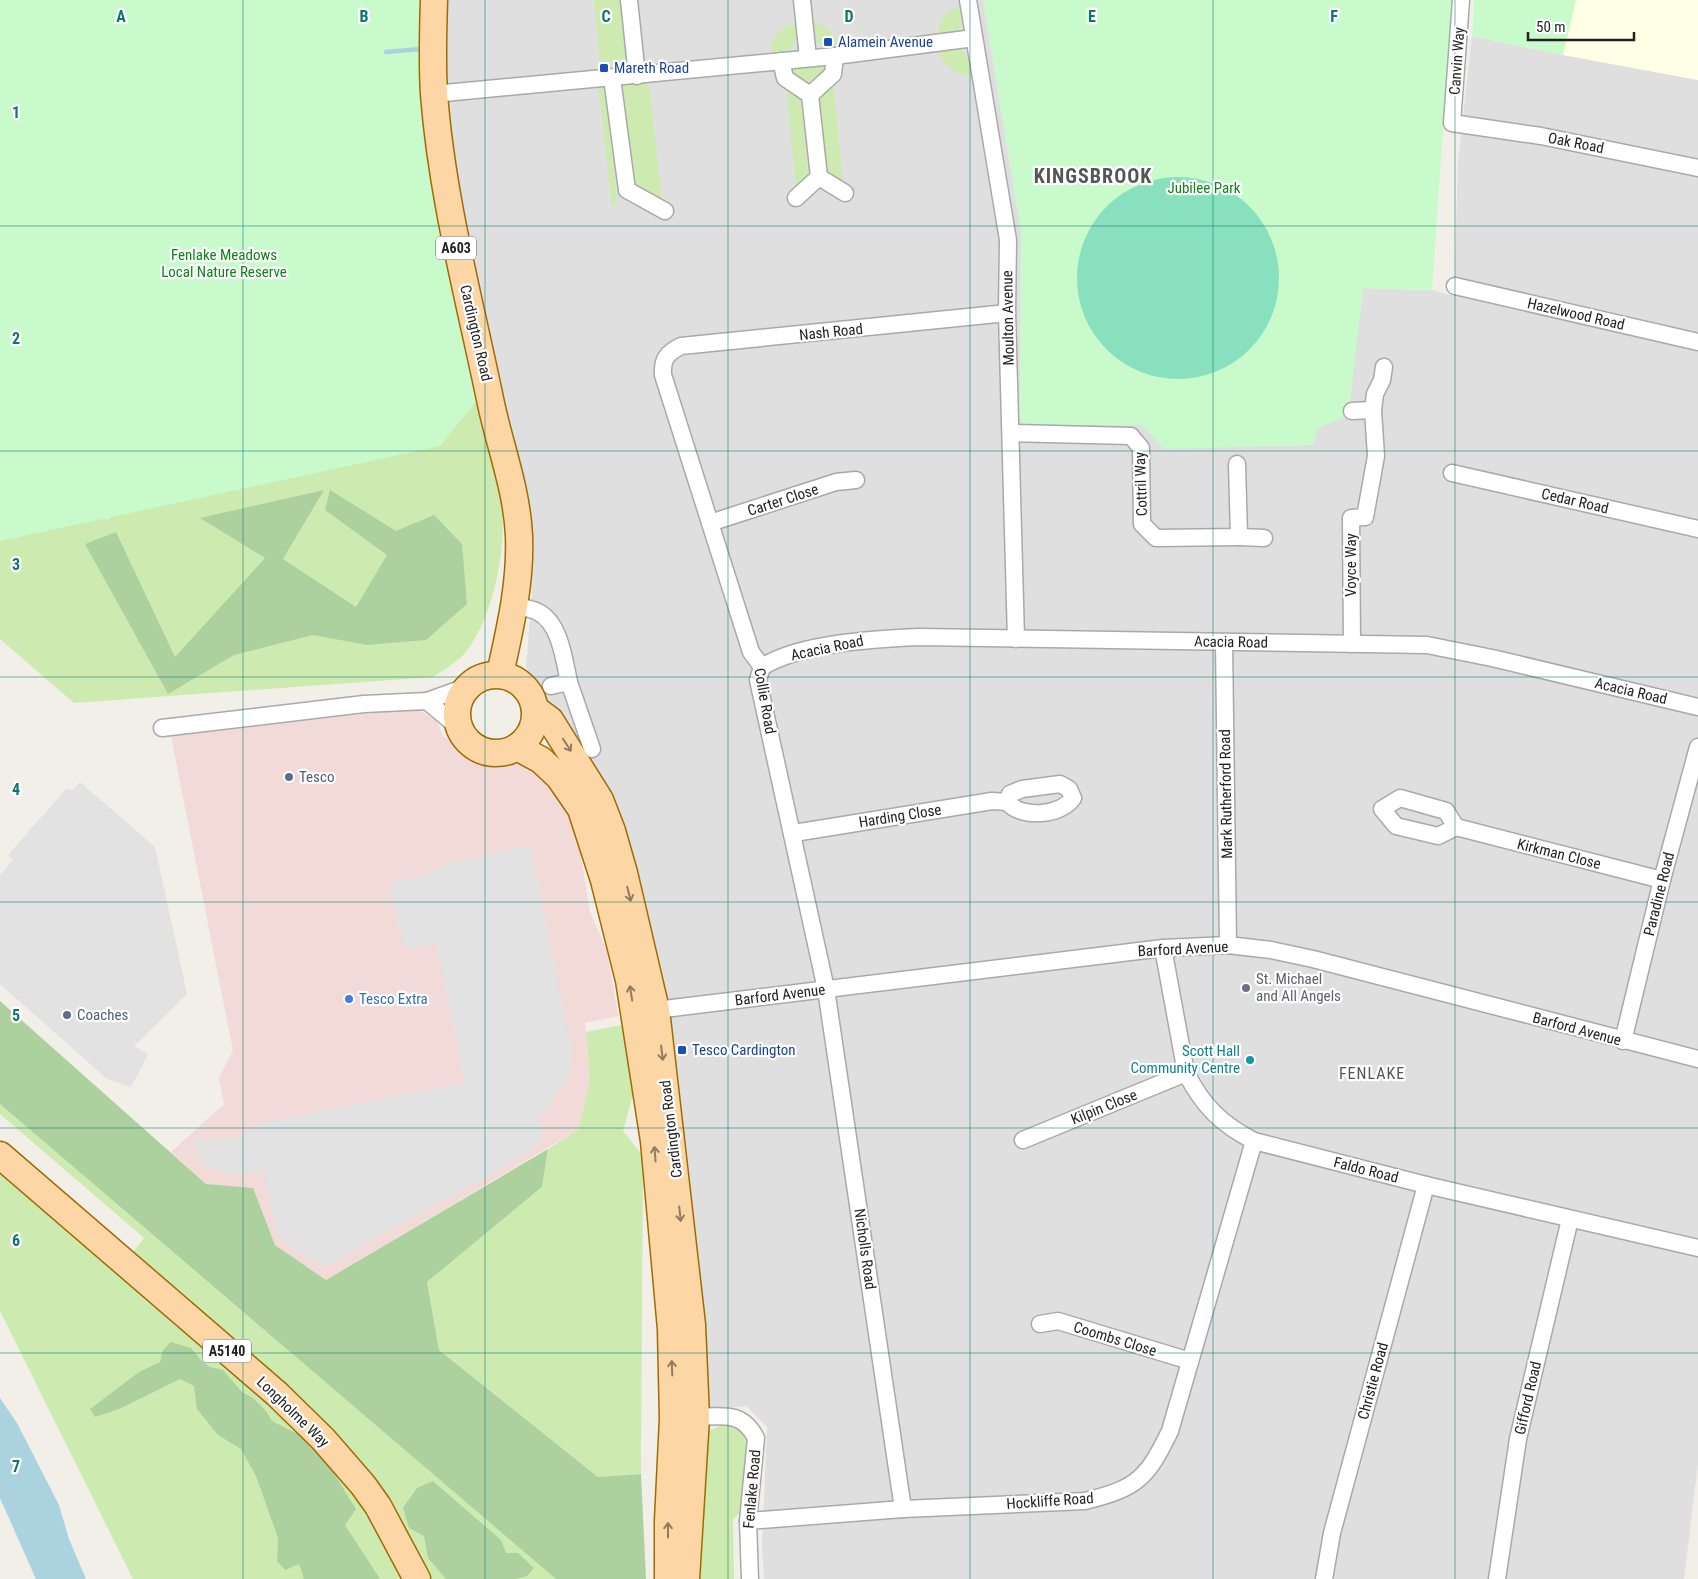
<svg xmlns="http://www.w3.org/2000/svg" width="1698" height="1579" viewBox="0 0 1698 1579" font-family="'Roboto Condensed',sans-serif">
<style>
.residential{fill:#e0dfdf}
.commercial{fill:#f2dad9}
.education{fill:#ffffe5}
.grass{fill:#cdebb0}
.forest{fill:#add19e}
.park{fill:#c8facc}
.pitch{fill:#88e0be}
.parking{fill:#e2e2e2}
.water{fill:#aad3df}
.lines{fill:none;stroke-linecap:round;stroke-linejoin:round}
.stream{stroke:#aad3df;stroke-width:4.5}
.street-casing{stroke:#a9a9a9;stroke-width:19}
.primary-casing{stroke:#a06b00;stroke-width:29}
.street{stroke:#fff;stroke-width:16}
.primary{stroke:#fcd6a4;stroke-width:26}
.oneway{stroke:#8f7c63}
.grid{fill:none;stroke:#0f766e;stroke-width:1;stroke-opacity:0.55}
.transit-dot{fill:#1a4fb4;stroke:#fff;stroke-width:2}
.service-dot{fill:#5c6f8a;stroke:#fff;stroke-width:2}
.worship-dot{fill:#6b7280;stroke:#fff;stroke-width:2}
.shop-dot{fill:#3f7fe0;stroke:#fff;stroke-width:2}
.culture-dot{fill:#0f9aa8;stroke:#fff;stroke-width:2}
.labels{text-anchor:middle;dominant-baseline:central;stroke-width:4.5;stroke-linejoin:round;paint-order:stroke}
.shield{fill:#fff;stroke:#646464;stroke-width:1}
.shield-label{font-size:14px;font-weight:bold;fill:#222}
.transit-label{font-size:15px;fill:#164399;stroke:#fff;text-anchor:start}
.street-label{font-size:15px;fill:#222;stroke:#fff}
.park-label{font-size:15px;fill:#0c8416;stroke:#fff}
.service-label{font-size:15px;fill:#4e5e75;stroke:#fff;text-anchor:start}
.worship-label{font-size:15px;fill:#5b616d;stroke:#fff;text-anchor:start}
.shop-label{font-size:15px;fill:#366cbe;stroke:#fff;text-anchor:start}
.culture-label{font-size:15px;fill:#0d838f;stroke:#fff;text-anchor:end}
.neighbourhood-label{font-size:16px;letter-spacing:1px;fill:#555;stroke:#fff}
.district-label{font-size:20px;font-weight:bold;letter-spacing:1px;fill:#555;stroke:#fff}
.grid-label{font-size:16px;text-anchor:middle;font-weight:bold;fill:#0f766e;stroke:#fff;stroke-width:4.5;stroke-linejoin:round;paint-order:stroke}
</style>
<rect width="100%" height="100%" fill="#f2efe9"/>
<path class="residential" d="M448,0H983L1021,231L1020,425H1142L1314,445L1316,428L1348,415L1363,288L1432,290L1454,296L1458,161L1472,36L1563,55L1698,80V1464L1684,1579H764L762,1547L767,1427L746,1406L706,1410L613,806L526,667L532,594L525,509L446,120Z"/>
<path class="commercial" d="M416,708L437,721L443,736L495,766L522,763L534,766L557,793L576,829L590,912L607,951L618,1016L585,1023L590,1077L579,1129L326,1280L275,1245L253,1189L206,1184L171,1152L224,1104L219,1078L233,1051L171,736Z"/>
<path class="education" d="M1474,0H1698V80L1563,55L1472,36Z"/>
<g class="grass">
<path d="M594,0H621L627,60L600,63Z"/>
<path d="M962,6C965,29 960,33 938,36C938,20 946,9 962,6Z"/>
<path d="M809,21C824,24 835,31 838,46L828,48L816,43Z"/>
<path d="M796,24C799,43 793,51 774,54L771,43C778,32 784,25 796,24Z"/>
<path d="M939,48C964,48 967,49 973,74L965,76C953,70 939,63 939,48Z"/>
<path d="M822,63L827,69L816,82L807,84L787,70L789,67Z"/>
<path d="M649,81L662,203L630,180L620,92L624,84Z"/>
<path d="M833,82L843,184L827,175L822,167L816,98Z"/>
<path d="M598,84L605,87L617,196L615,205L612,207Z"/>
<path d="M786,84L801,98L808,175L796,189Z"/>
<path d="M478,399C483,435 496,468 501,503C508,546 493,618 466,652C457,662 444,670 433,677L74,703L0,639V541L69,516L110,519L98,500Z"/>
<path d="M626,1024L634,1091L623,1131L643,1156L641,1474L598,1477L439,1350L427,1282L542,1187L548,1149L579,1129L590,1077L586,1032Z"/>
<path d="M0,1084L572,1579H429L416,1553L131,1255L144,1238L0,1114Z"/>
<path d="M0,1169L284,1413L367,1504L409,1579H133L0,1311Z"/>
<path d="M724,1423C733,1424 741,1428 746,1436C753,1447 741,1499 739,1514L733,1519L734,1579H700L704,1443L708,1432Z"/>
</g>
<g class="forest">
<path d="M324,490L283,559L356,607L387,555L325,510L330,490L396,531L434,515L462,544L467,604L426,640L367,645L313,635L234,655L168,694L85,544L116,532L175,657L265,558L200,518Z"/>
<path d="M0,1001L206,1184L253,1188L275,1245L326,1280L548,1149L542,1187L427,1282L439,1350L598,1477L641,1474L646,1579H556L0,1104Z"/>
<path d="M171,1342L191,1348L200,1359L210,1367L223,1370L242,1392L253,1398L266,1411L272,1421L304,1437L333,1472L356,1509L345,1525L380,1579H304L299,1564L285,1570L277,1561L278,1538L256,1476L241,1449L218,1435L197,1409L194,1386L180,1379L119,1409L95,1417L90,1409L139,1372L160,1362L163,1350Z"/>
<path d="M433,1481L501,1540L506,1553H518L534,1568L527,1576L516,1579H446L428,1558L424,1536L409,1528L403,1508L417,1488Z"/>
</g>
<g class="park">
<path d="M0,0H425L448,248V271L478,399L440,446L0,541Z"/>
<path d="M983,0H1452L1432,290L1363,288L1348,416L1317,428L1314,445L1164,449L1142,425H1020L1021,231Z"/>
<path d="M1474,0H1576L1563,55L1472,36Z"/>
</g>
<circle class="pitch" cx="1178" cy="278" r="101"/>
<g class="parking">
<path d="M80,782L155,847L187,994L134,1046L148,1054L131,1087L107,1079L0,984V875L13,860L8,855L66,789L73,790Z"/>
<path d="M530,845L571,1049L569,1074L561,1088L539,1116L542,1142L500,1169L350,1252L337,1262L323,1264L306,1258L278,1236L263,1171L232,1175L202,1165L193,1140L239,1137L263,1123L465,1083L436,942L404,949L389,883L423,877L450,863Z"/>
</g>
<path class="water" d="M0,1398L17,1423L59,1505L69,1539L86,1579H36L0,1498Z"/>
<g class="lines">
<path class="stream" d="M386,52L421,49"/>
<defs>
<g id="street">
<path d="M629,0L637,76"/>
<path d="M802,0L808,58"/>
<path d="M968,0L1008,240L1007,313L1016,639"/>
<path d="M1461,0L1452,123L1541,136L1698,168"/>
<path d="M781,61L785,78L810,95L833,74L835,56"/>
<path d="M612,78L627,190L665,211"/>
<path d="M434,94L835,56L974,38"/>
<path d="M810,95L819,177L845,193"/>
<path d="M796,198L819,177"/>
<path d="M1455,286L1698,342"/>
<path d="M1352,411L1373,410"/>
<path d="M1011,433L1131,436L1141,448L1142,524L1156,538L1239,537L1237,464"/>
<path d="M1452,473L1698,529"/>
<path d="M710,523L836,482L856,480"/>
<path d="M1239,537L1264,538"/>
<path d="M515,606C522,608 531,608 538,612C560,623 564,659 569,682L551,686"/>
<path d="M1224,643L1228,945"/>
<path d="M1352,644L1351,518L1365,517L1376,456L1373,410L1375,394L1382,380L1384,367"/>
<path d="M762,667C800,643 874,639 919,637L1427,645L1492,658L1698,707"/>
<path d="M762,667L758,680L826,989L903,1509"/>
<path d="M762,667L751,652L663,375C662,359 667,353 681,346L1007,313"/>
<path d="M569,682L592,749"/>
<path d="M458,727L427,701L466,687"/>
<path d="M162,728L364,704L427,701"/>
<path d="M1060,784L1069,789L1073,798C1061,816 1021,819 1007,802L1010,794L1022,789Z"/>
<path d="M1400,798L1446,811L1456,827L1438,836L1396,826L1382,809Z"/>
<path d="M1456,827L1662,880"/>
<path d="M794,833L992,801L1007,802"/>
<path d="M1163,948L1186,1073C1203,1106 1221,1124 1254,1141L1426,1185L1698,1248"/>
<path d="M656,1010L1163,948L1228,945L1271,950L1313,959L1698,1059"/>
<path d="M1623,1041L1662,880L1698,747"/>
<path d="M1023,1140L1186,1073"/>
<path d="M1040,1324L1058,1321L1190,1361"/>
<path d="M696,1417C723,1416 742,1411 756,1438L748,1521L750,1579"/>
<path d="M748,1521L903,1509L1085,1501C1138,1488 1147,1478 1170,1431L1254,1141"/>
<path d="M1324,1579L1332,1533L1426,1185"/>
<path d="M1497,1579L1518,1439L1570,1219"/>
</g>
<g id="primary">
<path d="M434,0C433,31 432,63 434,94C442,198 469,298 490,399C499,444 517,489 519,536C521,582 510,629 500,674"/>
<circle cx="496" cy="714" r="39"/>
<path d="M535,709L550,720L600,800L612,831L624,873L656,1010L692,1325L696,1417L686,1579"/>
<path d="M517,747L541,760L559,777L581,809L604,880L629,980L654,1141L671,1329L673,1419L668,1521V1579"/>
<path d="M0,1155L277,1394L323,1439L363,1485L378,1506L417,1579"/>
</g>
</defs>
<use href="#street" class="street-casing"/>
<use href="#primary" class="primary-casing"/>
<use href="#street" class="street"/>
<use href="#primary" class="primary"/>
</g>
<defs><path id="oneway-shaft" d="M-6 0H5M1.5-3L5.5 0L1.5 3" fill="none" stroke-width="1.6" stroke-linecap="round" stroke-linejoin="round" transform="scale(1.25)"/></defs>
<g class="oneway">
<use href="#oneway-shaft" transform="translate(567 745) rotate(57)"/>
<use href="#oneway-shaft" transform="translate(629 894) rotate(76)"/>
<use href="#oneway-shaft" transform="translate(631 993) rotate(-99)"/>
<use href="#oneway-shaft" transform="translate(662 1053) rotate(83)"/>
<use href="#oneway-shaft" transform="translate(655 1154) rotate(-94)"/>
<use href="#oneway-shaft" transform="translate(680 1214) rotate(84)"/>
<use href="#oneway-shaft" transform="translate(672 1368) rotate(-92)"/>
<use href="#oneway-shaft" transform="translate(668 1530) rotate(-90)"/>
</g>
<path class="grid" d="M243,0V1579M485,0V1579M728,0V1579M970,0V1579M1213,0V1579M1455,0V1579M0,226H1698M0,451H1698M0,677H1698M0,902H1698M0,1128H1698M0,1353H1698"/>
<g class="transit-dot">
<rect x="823" y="37" width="10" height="10" rx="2.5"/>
<rect x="599" y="63" width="10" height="10" rx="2.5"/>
<rect x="677" y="1045" width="10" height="10" rx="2.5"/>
</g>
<g class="service-dot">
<circle cx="289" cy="777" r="5"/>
<circle cx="67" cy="1015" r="5"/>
</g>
<circle class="worship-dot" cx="1246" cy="988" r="5"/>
<circle class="shop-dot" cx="349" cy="999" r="5"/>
<circle class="culture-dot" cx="1250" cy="1060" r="5"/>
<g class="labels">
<g class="shield">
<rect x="436" y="236.5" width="40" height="23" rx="4"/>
<rect x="203" y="1339.5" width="48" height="23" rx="4"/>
</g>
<g class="shield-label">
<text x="456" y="248">A603</text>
<text x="227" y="1351">A5140</text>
</g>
<g class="transit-label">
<text x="838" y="42">Alamein Avenue</text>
<text x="614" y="68">Mareth Road</text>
<text x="692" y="1050">Tesco Cardington</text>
</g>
<g class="street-label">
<text transform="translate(1457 61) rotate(-86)">Canvin Way</text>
<text transform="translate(1576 143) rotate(11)">Oak Road</text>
<text transform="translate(1576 314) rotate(13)">Hazelwood Road</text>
<text transform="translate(1008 318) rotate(-91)">Moulton Avenue</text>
<text transform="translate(831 332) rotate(-6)">Nash Road</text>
<text transform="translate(476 333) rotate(77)">Cardington Road</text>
<text transform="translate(1141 484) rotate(-92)">Cottril Way</text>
<text transform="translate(783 500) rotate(-18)">Carter Close</text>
<text transform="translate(1575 501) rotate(13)">Cedar Road</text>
<text transform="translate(1351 565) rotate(-90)">Voyce Way</text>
<text transform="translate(1231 642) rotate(1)">Acacia Road</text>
<text transform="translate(827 648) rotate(-12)">Acacia Road</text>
<text transform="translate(1631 691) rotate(13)">Acacia Road</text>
<text transform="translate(765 701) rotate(80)">Collie Road</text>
<text transform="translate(1226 794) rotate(-91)">Mark Rutherford Road</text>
<text transform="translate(900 816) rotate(-9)">Harding Close</text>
<text transform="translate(1559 854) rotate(14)">Kirkman Close</text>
<text transform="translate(1659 894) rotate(-76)">Paradine Road</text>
<text transform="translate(1183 949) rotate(-3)">Barford Avenue</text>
<text transform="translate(780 995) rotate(-7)">Barford Avenue</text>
<text transform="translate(1577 1029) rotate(15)">Barford Avenue</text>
<text transform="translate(1104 1107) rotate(-22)">Kilpin Close</text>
<text transform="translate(671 1129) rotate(-97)">Cardington Road</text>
<text transform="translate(1366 1170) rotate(14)">Faldo Road</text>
<text transform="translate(865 1249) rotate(82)">Nicholls Road</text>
<text transform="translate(1115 1339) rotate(17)">Coombs Close</text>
<text transform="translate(1373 1381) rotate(-75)">Christie Road</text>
<text transform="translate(1528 1398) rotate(-77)">Gifford Road</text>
<text transform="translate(293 1412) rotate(44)">Longholme Way</text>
<text transform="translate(752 1489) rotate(-85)">Fenlake Road</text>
<text transform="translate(1050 1501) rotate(-4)">Hockliffe Road</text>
</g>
<g class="park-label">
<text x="1204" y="188">Jubilee Park</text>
<text x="224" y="255">Fenlake Meadows<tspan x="224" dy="17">Local Nature Reserve</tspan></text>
</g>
<g class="service-label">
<text x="299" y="777">Tesco</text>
<text x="77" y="1015">Coaches</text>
</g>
<g class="worship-label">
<text x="1256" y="979">St. Michael<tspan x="1256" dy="17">and All Angels</tspan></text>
</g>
<g class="shop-label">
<text x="359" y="999">Tesco Extra</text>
</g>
<g class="culture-label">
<text x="1240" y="1051">Scott Hall<tspan x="1240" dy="17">Community Centre</tspan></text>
</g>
<g class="neighbourhood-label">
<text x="1372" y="1073">FENLAKE</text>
</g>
<g class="district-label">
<text x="1093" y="176">KINGSBROOK</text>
</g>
</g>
<g class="grid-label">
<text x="121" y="22">A</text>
<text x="364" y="22">B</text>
<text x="606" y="22">C</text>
<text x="849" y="22">D</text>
<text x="1092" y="22">E</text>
<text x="1334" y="22">F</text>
<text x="16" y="118">1</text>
<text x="16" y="344">2</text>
<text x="16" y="570">3</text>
<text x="16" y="795">4</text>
<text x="16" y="1021">5</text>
<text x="16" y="1246">6</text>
<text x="16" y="1472">7</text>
</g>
<path d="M1528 32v8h106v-8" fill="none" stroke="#222222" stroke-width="2.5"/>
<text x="1536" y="32" font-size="15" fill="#222222" stroke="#ffffff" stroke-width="4" paint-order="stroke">50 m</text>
</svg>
